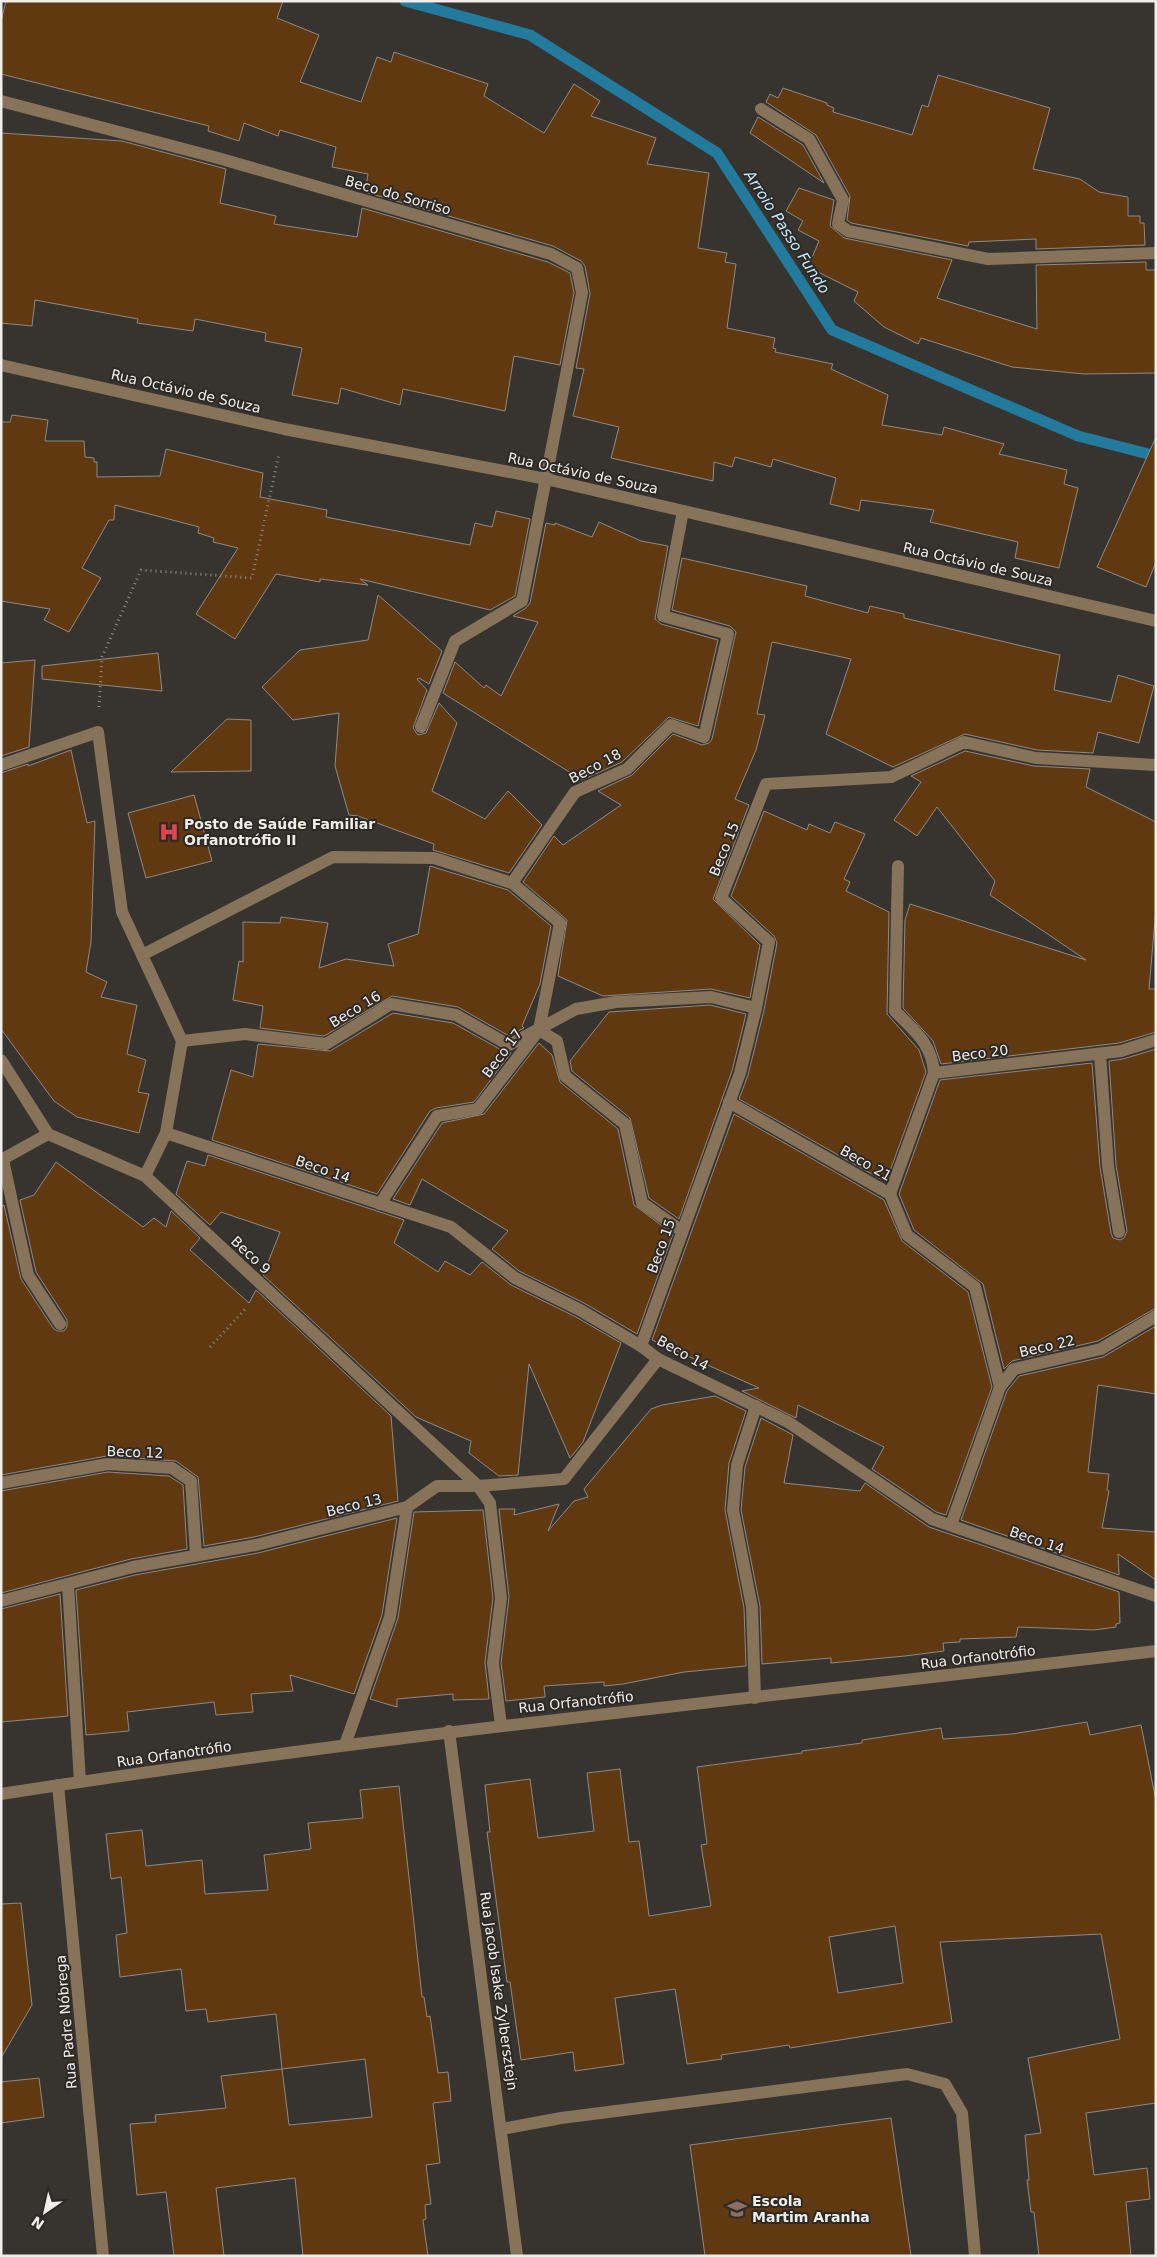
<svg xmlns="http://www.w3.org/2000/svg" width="1157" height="2257" viewBox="0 0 1157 2257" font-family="'DejaVu Sans',sans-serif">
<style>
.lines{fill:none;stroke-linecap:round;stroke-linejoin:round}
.stream{stroke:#227a9d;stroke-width:11}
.building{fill:#613911;stroke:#8e8984;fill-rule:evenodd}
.path{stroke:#8b8885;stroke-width:3;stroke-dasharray:1 4;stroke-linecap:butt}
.minor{stroke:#86735a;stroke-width:12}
.labels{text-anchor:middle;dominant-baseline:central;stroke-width:4;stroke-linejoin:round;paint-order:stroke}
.street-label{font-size:14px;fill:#f0edeb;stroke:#2d2925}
.poi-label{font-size:14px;font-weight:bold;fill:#f0edeb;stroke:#2d2925;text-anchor:start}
.water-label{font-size:15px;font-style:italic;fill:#c1eafe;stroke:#2d2925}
</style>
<rect width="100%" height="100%" fill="#37332f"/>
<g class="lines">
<path class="stream" d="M405,1L530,35L717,153L832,330L1078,436L1156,456"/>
</g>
<g class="building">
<path d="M6,1H283L277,18L319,35L300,82L361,102L377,57L391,62L394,52L488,84L484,96L544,133L574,84L600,101L591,116L656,138L647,164L709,173L698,248L727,253L725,262L736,264L727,328L775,338L773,348L776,349L775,352L833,364L831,369L888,395L882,425L942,435L944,427L1004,444L999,454L1067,470L1064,484L1078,488L1059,568L1015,558L1018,542L930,522L934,510L861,500L859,511L830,504L836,478L773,459L771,467L735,457L732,467L714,462L713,481L611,458L619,427L573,416L584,369L576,368L590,294L585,266L581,261L553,246L365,192L368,174L332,167L336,147L280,130L278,136L244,123L239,141L208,131L209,126L1,74V21Z"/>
<path d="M938,75L1050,108L1033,169L1080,179L1099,192L1128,197V216H1140V223H1144L1145,245L1036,249V239L969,242L968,246L851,223L847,220L850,196L816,135L766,102L770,94L778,98L783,88L827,103V105L834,108L833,112L912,135L922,105L928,107Z"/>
<path d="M758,117L803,145L824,183L750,133Z"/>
<path d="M1,133L122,141L226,169L220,203L276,216L274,224L357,237L362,208L548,262L570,273L574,293L560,365L514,356L505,411L403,389L400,405L341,388L338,404L292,395L302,348L265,341L266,333L195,319L193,331L137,323L138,319L35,300L32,326L1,323Z"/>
<path d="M799,188L834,200L830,226L844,238L952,260L937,298L1037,329L1036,265L1146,262V270H1156V373L1084,374L1012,367L921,338L918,344L884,327L854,301L858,292L808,267L819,241L798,230L803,221L786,211Z"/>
<path d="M12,415L48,420L45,441H84L85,457L94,458V462H97V477L160,476L166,449L263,473L260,497L327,510L326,517L376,527L470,545L475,523L492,527L496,511L530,519L515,596L490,610L360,579L368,585L320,579V582L276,574L235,639L196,614L238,548L213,542L214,538L198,533L199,527L115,505L114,520H109L82,568L101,578L69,632L44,620L50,609L1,601V422H10Z"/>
<path d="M1156,437V562L1146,587L1097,567Z"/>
<path d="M599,522L641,541L668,546L655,619L661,624L718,640L698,726L669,717L622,762L582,780L443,693L455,662L484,688L486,685L501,696L538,622L513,616L526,608L530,603L546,523L555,525V523L592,537Z"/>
<path d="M682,558L807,586L805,596L868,613L870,606L904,614V618L1060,655L1054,690L1111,702L1118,675L1154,686L1139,743L1098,732L1093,753L1037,750L965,734L893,767L826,734L851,659L772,642L757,714L765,715L756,750L735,799L749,805L713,899L760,945L750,998L711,989L603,996L558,976L567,920L523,882L554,836L563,845L621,805L598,791L632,775L673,734L702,745L709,743L712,739L736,632L730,626L672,610Z"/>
<path d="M378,595L442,651L429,684L419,678L417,679L427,690L413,728L418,735L426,733L439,703L457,723L432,791L485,819L508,791L542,825L509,873L433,850L434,844L358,816L349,815L335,766L339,713L293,720L262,687L300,650L368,640Z"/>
<path d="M158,653L162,691L42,679V666Z"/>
<path d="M35,660L29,747L1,756V663Z"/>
<path d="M227,719L251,720V771L171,772Z"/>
<path d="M71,750L87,823L95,821L91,942L86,972L107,982L101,997L137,1005L127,1054L146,1060L138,1092L149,1094L139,1133L77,1117L54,1101L1,1029V773L28,764V766Z"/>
<path d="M965,751L1034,766L1090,769L1086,787L1156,822V908L1149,989H1156V1032L1119,1043L941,1064L933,1041L903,1008L905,920L910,904L1086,960L990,895L995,881L937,807L917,836L894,820L921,782L911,776Z"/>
<path d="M194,795L212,861L146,878L128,813Z"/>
<path d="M764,811L807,830L809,824L830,833L835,822L865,834L844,879L850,882L846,891L889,912L887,1014L919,1050L926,1072L886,1182L739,1099L748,1075L764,1010L777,943L774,936L731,896Z"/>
<path d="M430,866L508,890L551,926L540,984L522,1026L524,1028L509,1036L458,1007L392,996L324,1036L260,1028L263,1006L233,1000L239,961L243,962V922L280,923L281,917L328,923L319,968L346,959L394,966L388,944L418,934Z"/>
<path d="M710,1005L746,1014L732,1071L679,1219L649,1198L630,1118L572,1071L570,1061L609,1012Z"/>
<path d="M393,1013L453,1023L505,1052L511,1053L474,1102L436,1108L430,1111L377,1194L212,1140L231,1070L253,1077L258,1044L330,1051Z"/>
<path d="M539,1043L552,1055L560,1082L618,1129L634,1205L673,1234L637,1334L584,1303L519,1271L492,1249L508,1231L422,1179L410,1205L393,1199L442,1123L484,1114Z"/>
<path d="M1156,1049V1308L1098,1341L1012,1361L1004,1369L983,1284L914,1230L899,1194L940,1080L1092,1063L1100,1167L1111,1233L1113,1238L1120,1240L1124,1238L1127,1231L1116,1165L1109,1061L1123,1059Z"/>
<path d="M734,1114L884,1200L902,1241L968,1292L992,1387L946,1515L936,1512L872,1469L884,1447L798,1405L796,1418L742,1391L759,1388L652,1340Z"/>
<path d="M208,1155L404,1220L394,1243L438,1272L445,1261L470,1275L482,1262L511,1285L576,1317L621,1343L583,1442L570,1458L529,1364L518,1475L499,1476L469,1453L471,1441L416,1417L263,1275L280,1232L221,1212L210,1225L176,1194L187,1161L205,1166Z"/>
<path d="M56,1162L143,1227L154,1218L166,1227L171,1211L200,1238L190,1250L249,1303L256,1290L391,1416L398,1501L254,1537L204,1546L198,1477L176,1461L107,1456L1,1475V1206L4,1205L21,1279L53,1328L57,1331H64L67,1327V1320L36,1272L20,1200L34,1195Z"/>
<path d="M1156,1326V1394L1098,1385L1088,1472L1109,1474L1107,1490L1109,1491L1102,1528L1156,1532V1580L1118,1554L1119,1575L961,1520L1007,1391L1019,1376L1103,1357Z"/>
<path d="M715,1396L746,1411L729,1463L725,1510L744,1608L746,1666L684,1672L623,1684L604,1686V1682L544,1686L545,1697L506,1701L501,1663L509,1597L499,1509H515L514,1515L559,1504L548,1531L574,1501L588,1497L584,1489L651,1409L662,1405Z"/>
<path d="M761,1418L793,1435L784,1483L860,1491L865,1483L929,1527L1119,1592L1120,1623L1116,1624V1627L1094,1630L1018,1627L1016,1637L960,1639V1642L943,1643L944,1651L905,1656L831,1663V1658L762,1664L760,1606L741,1510L745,1467Z"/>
<path d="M108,1472L169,1476L183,1485L187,1549L131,1559L1,1593V1491Z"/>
<path d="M483,1510L493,1598L485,1662L489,1699L453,1700V1694L397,1699V1707L370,1699L398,1618L414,1512Z"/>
<path d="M397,1518L382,1615L354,1694L290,1675L293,1691L251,1694L253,1712L216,1715L214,1702L127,1712L129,1731L86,1735L76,1590L135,1575L258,1553Z"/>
<path d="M60,1594L68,1716L1,1722V1609Z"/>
<path d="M1087,1722L1090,1735L1141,1725L1156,1801V2103L1086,2113L1094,2175L1147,2168L1150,2199L1126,2202L1131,2256H1039L1034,2212H1031L1027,2180H1029L1025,2135L1041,2133L1028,2058L1120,2039L1101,1934L940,1942L952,2022L790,2048L789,2045L721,2055L722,2059L687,2064L675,1989L615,1998L624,2064L575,2071L573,2052L521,2060L510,1982H507L487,1832H490L485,1785L530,1779L538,1838L594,1831L587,1773L620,1769L629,1842L639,1841L649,1916L711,1906L701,1845L707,1844L697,1767L802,1753V1751L862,1743V1740L941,1728L943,1739L1012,1734ZM895,1926L903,1983L838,1993L829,1937Z"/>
<path d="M399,1786L422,1997H424L427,2017L430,2016L438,2073L448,2072L451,2101L433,2103L440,2163L426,2165L431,2204L425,2205L426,2219L423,2220L428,2256H303L295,2178L216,2188L224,2256H174L166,2192L137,2195L130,2124L156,2122L155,2115L226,2108L221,2076L282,2069L276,2014L208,2022L206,2009L186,2011L181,1969L120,1977L116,1935L127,1933L121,1877L111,1879L106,1834L142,1830L146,1866L202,1860L205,1894L268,1890L264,1855L311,1849L308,1823L363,1818L360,1790ZM365,2059L372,2117L289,2125L282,2069Z"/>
<path d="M21,1903L32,2005L1,2058V1904Z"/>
<path d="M39,2078L44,2117L1,2123V2082Z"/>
<path d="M891,2118L911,2256H705L690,2145Z"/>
</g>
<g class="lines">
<g class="path">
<path d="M99,707L102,657L141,570L252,578L279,454"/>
<path d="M210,1347L247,1307"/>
</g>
<g class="minor">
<path d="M1,101L218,158L551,254L577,268L582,293L522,601L455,641L421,727"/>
<path d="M761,109L809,139L843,200L838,224L848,231L988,259L1156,253"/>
<path d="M1,365L284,429L546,479L1156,621"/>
<path d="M1,765L98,732L122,912L182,1041L166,1133L145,1176"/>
<path d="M898,866L895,1011C914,1031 932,1043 934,1073"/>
<path d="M512,883L575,792L627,769L671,725L704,737L728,634L663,616L683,511"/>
<path d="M142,955L333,857L434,858L512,883L560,923L539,1030L478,1109L437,1116L380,1204"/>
<path d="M539,1030L557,1041L565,1076L625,1124L642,1203L682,1231"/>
<path d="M182,1041L245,1034L326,1044L391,1004L456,1015L509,1045L576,1009L616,1002L711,997L756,1008"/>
<path d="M1100,1054L1108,1166L1119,1232"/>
<path d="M1,1060L48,1134L145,1176L478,1486L490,1503L501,1598L493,1663L501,1725"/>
<path d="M729,1102L890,1194L907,1235L975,1287L1000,1387"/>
<path d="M166,1133L451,1227L515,1278L580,1310L641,1346L658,1359L788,1422L932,1519L1156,1596"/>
<path d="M1,1160L48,1134"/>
<path d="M3,1160L28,1275L60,1324"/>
<path d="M890,1194L934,1073L1121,1051L1156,1040"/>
<path d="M641,1346L740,1073L756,1008L769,942L721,898L766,784L891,777L964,742L1036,758L1156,765"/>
<path d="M1,1483L108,1464L172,1468L191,1481L196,1555"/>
<path d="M951,1525L1000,1387L1014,1369L1101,1349L1156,1316"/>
<path d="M68,1584L80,1782"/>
<path d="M1,1601L133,1567L256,1545L407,1507L437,1486H478L564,1479L658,1359"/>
<path d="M755,1698L752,1607L733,1510L737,1465L756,1406"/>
<path d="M449,1731L517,2256"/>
<path d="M345,1745L390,1617L407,1507"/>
<path d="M58,1785L103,2256"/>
<path d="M1,1794C384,1734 771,1697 1156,1651"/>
<path d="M502,2129L561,2118L907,2074L945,2084L962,2113L975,2256"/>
</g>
</g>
<defs>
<symbol id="hospital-bare" viewBox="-9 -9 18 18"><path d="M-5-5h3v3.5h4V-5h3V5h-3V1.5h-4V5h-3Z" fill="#e0444e" stroke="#2d2925" stroke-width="2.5" paint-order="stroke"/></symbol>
<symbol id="school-bare" viewBox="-9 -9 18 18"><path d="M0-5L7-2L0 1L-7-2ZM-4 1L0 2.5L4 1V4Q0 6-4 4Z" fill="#8d6e63" stroke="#2d2925" stroke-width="2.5" paint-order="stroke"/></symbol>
</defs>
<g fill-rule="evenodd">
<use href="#hospital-bare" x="155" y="818" width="28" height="28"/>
<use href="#school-bare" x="723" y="2195" width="28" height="28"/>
</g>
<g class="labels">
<g class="street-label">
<text transform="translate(398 195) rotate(16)">Beco do Sorriso</text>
<text transform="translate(186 391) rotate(13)">Rua Octávio de Souza</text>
<text transform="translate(583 473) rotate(12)">Rua Octávio de Souza</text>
<text transform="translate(978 564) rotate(13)">Rua Octávio de Souza</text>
<text transform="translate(595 766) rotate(-28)">Beco 18</text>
<text transform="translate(724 849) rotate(-68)">Beco 15</text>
<text transform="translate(355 1009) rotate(-31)">Beco 16</text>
<text transform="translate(502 1053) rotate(-53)">Beco 17</text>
<text transform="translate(980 1053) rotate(-7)">Beco 20</text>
<text transform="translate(866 1163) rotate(30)">Beco 21</text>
<text transform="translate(323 1169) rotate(19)">Beco 14</text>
<text transform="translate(661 1246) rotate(-70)">Beco 15</text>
<text transform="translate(251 1255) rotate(43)">Beco 9</text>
<text transform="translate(1047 1346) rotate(-13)">Beco 22</text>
<text transform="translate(683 1353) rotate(29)">Beco 14</text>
<text transform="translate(135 1452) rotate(2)">Beco 12</text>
<text transform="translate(354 1505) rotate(-14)">Beco 13</text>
<text transform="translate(1037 1540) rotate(19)">Beco 14</text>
<text transform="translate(978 1657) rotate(-7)">Rua Orfanotrófio</text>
<text transform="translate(576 1702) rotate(-6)">Rua Orfanotrófio</text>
<text transform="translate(174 1754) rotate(-8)">Rua Orfanotrófio</text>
<text transform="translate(499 1991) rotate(82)">Rua Jacob Isake Zylbersztejn</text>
<text transform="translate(66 2022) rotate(-95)">Rua Padre Nóbrega</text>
</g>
<g class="poi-label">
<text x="184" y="824">Posto de Saúde Familiar<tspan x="184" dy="16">Orfanotrófio II</tspan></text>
<text x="752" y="2201">Escola<tspan x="752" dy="16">Martim Aranha</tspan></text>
</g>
<g class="water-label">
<text transform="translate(787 232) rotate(57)">Arroio Passo Fundo</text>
</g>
</g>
<rect width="1157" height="2257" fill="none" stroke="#f0edeb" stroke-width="5"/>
<g transform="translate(45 2212) rotate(214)" stroke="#2d2925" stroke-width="4" paint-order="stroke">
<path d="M0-4L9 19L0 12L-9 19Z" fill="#f0edeb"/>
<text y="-8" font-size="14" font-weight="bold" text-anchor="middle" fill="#f0edeb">N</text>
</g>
</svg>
